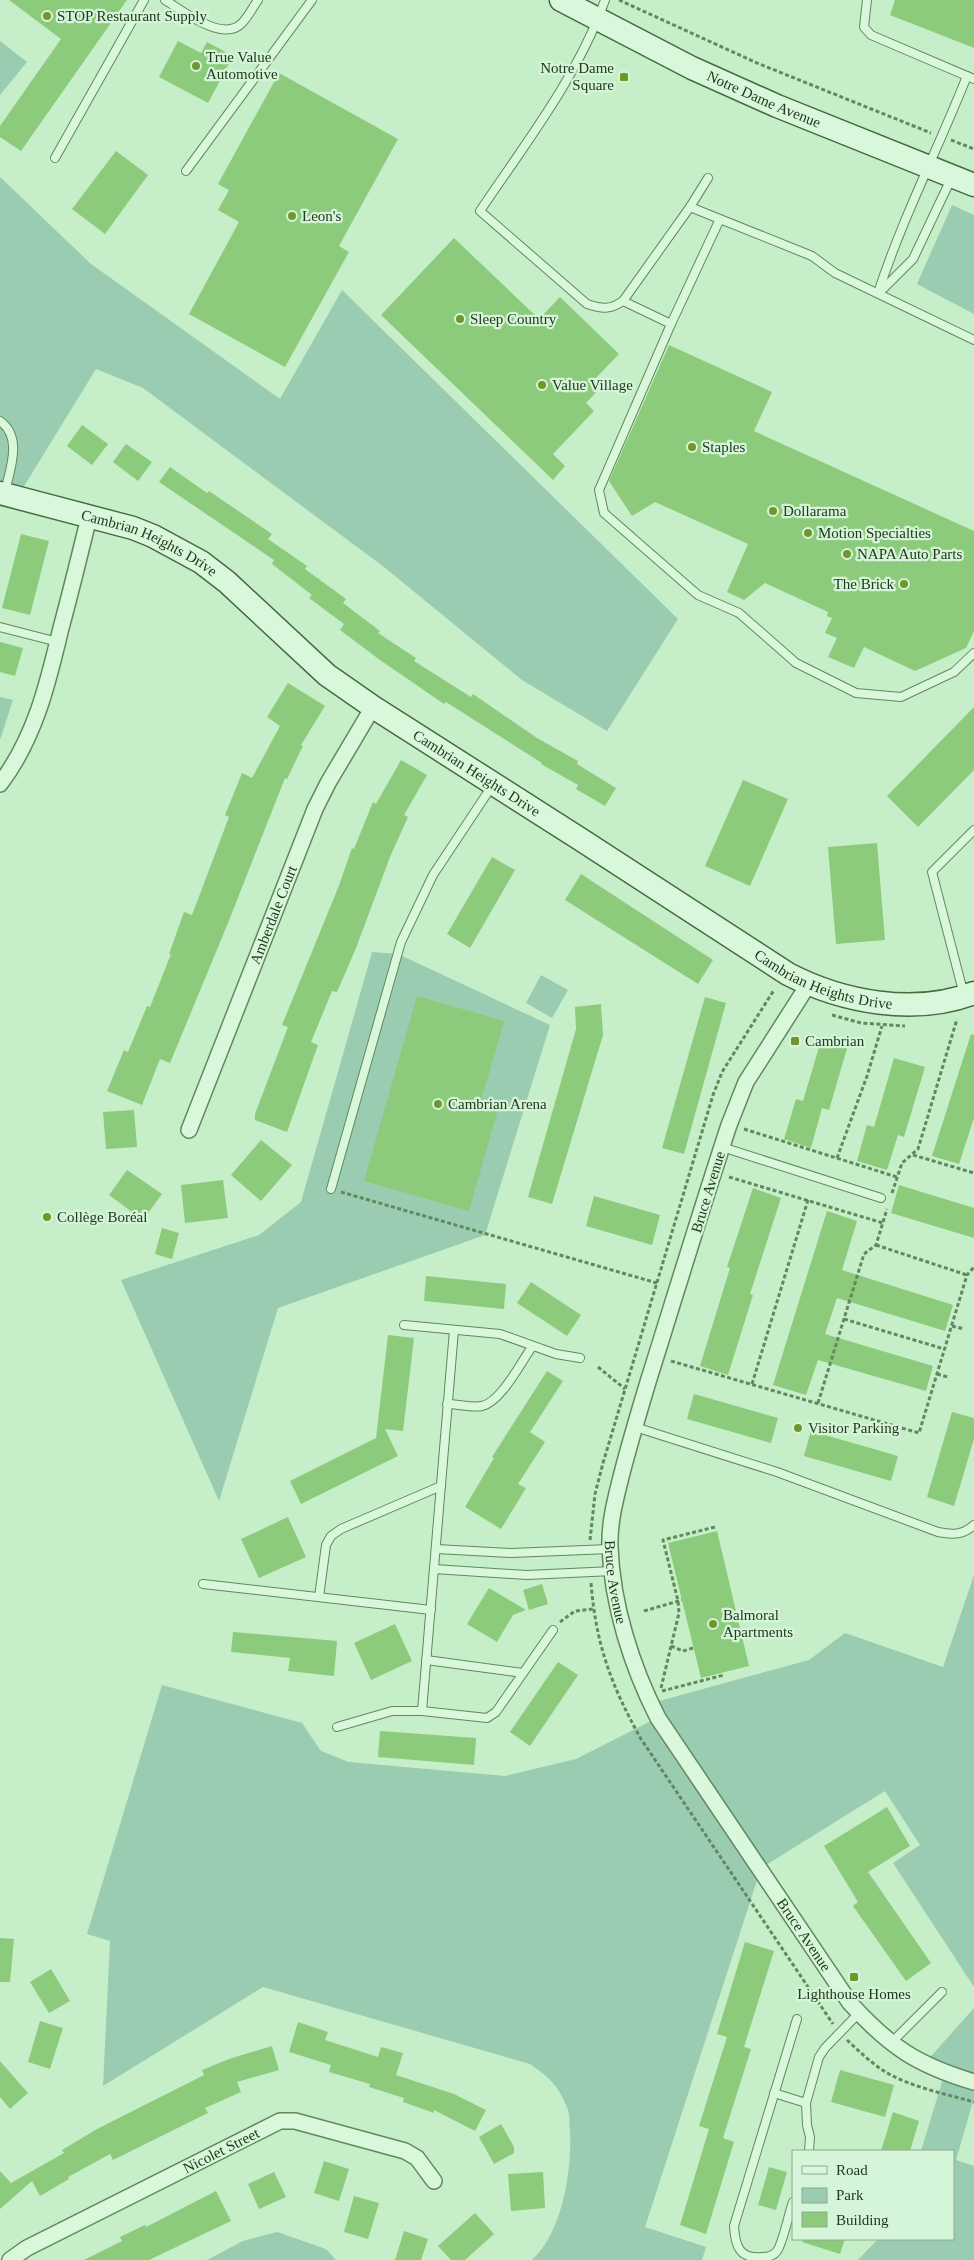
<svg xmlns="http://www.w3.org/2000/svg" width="974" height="2260" viewBox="0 0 974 2260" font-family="Georgia,serif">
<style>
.green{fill:#9accb2}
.building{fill:#8dcb7c}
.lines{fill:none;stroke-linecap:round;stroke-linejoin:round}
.lane-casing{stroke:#60895c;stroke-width:10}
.street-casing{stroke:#60895c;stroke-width:18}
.secondary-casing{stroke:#456b3f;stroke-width:25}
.path{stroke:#60895c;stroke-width:3;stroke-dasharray:4 2.5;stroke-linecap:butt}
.lane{stroke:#d9f8db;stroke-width:8}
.street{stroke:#d9f8db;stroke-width:15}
.secondary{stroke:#d9f8db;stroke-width:22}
.poi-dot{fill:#71972c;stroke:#d5f5d8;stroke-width:2}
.labels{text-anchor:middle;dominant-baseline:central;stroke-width:4.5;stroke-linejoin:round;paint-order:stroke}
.poi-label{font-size:15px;fill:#23391f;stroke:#d5f5d8;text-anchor:start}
.street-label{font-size:15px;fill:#23391f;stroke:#d5f5d8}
</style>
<rect width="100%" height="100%" fill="#c6eec9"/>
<g class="green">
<path d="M0,41L27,62L0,95Z"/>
<path d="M0,177L91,264L280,399L342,290L678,619L607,731L522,680L384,567L143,388L96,369L18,496L0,492Z"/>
<path d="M952,205L974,215V314L917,284Z"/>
<path d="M0,697L13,700L0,740Z"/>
<path d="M372,952L398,954L550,1025L485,1235L278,1308L219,1501L121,1280L259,1235L301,1202Z"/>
<path d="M541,975L568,990L552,1018L526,1003Z"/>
<path d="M974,1575V1987L893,1863L920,1845L885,1791L761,1868L645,2227L706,2247L702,2260H532C563,2231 572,2170 570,2130C569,2124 570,2116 568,2110C559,2086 550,2078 530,2064L263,1987L103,2086L110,1941L87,1934L162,1685L302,1723L321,1751L349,1762L505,1776L576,1759L659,1717L652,1703L809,1660L845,1633L943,1667Z"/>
<path d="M974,2008V2098L956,2160L974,2166V2260H858L878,2239H953V2151H921L945,2072L925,2063Z"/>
<path d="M277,2232L326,2249L336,2260H207L243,2241Z"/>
</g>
<g class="building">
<path d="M9,0H127L21,151L0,137V126L61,39Z"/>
<path d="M895,0H974V48L890,15Z"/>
<path d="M178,41L201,53L207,42L233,56L208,103L159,77Z"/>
<path d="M279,73L398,139L339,246L349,252L285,367L189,314L239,222L218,210L229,190L218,184Z"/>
<path d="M116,151L148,175L105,234L72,209Z"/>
<path d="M454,238L539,319L560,297L619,354L594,380L601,387L586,403L594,411L553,454L565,466L553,480L381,315Z"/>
<path d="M669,345L772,392L754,431L974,531V631L966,648L915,671L864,647L854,668L828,657L837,638L825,633L832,618L827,616L828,612L765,583L744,600L727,592L748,544L655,502L632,516L609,481Z"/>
<path d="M82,425L108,444L92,465L67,446Z"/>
<path d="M126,444L152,462L138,481L113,462Z"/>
<path d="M170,467L207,493L209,491L272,534L268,539L307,566L305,569L346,599L343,603L380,631L378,633L416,658L414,661L471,697L473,694L537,738L578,761L577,764L616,788L605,806L576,789L578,785L541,764L542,763L446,702L444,704L380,660L340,630L344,624L309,598L312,595L272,564L274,560L159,482Z"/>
<path d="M21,534L49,541L30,615L2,608Z"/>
<path d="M0,642L23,648L15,676L0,672Z"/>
<path d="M288,683L325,706L301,745L303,746L287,779L285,778L228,923L170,1063L160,1059L142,1105L107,1091L124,1050L128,1052L147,1006L150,1007L171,954H169L184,912L192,915L229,817L225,815L242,773L252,778L280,726L267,717Z"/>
<path d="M974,707V770L918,827L887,796Z"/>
<path d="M401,760L427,775L404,815L408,817L390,857L356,948L337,992L332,991L311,1042L318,1045L287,1132L255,1120V1114L288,1027L282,1025L338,888L352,848L354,849L373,802L376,804Z"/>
<path d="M743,780L788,799L750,886L705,866Z"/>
<path d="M877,843L885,940L836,944L828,847Z"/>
<path d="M492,857L515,870L470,948L447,934Z"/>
<path d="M581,874L713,960L698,984L565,900Z"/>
<path d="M417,996L504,1021L481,1101L499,1106L469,1211L364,1181Z"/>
<path d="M705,997L726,1003L684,1154L662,1148Z"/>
<path d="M601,1004L603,1035L552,1204L528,1197L576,1029L575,1007Z"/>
<path d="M971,1034L974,1035V1118L959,1164L932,1156Z"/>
<path d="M822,1037L848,1045L829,1110L822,1108L811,1148L784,1139L796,1099L803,1101Z"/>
<path d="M894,1058L925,1067L904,1137L898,1135L887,1170L857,1161L867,1125L874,1127Z"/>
<path d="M134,1110L137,1147L106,1149L103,1112Z"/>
<path d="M261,1140L292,1165L261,1201L231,1175Z"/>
<path d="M127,1170L162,1194L143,1220L109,1195Z"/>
<path d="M223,1180L228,1218L185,1223L181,1185Z"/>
<path d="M899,1185L974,1208V1238L891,1213Z"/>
<path d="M753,1188L781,1198L750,1294L753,1295L728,1375L700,1366L730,1268L727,1267Z"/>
<path d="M594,1196L660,1215L652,1245L586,1226Z"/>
<path d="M827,1211L857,1221L842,1270L953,1305L945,1331L837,1298L825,1334L933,1366L926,1391L818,1360L806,1395L773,1385Z"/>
<path d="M162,1228L179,1233L172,1259L155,1254Z"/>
<path d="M426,1276L506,1284L504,1309L424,1301Z"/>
<path d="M531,1282L581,1315L567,1336L517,1303Z"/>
<path d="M388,1335L414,1338L403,1431L385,1429L398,1456L301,1504L290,1481L376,1438Z"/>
<path d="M547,1371L563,1381L530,1432L545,1442L518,1484L526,1488L501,1529L465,1507L494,1458L492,1457Z"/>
<path d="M694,1394L778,1418L771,1443L687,1419Z"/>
<path d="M952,1412L974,1418V1439L954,1506L927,1497Z"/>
<path d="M811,1431L898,1456L891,1481L804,1456Z"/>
<path d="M288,1517L306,1557L259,1578L241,1539Z"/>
<path d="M717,1531L749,1666L701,1678L668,1543Z"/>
<path d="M542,1584L548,1604L529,1610L523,1590Z"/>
<path d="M489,1588L526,1610L513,1615L497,1642L467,1624Z"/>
<path d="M395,1624L412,1661L371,1680L354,1643Z"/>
<path d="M233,1632L337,1641L334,1676L288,1671L290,1658L231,1652Z"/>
<path d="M558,1662L578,1675L530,1746L510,1732Z"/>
<path d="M380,1731L476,1738L474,1765L378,1757Z"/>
<path d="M887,1807L910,1846L868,1872L931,1963L906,1981L853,1906L858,1902L824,1846Z"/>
<path d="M0,1938L14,1939L10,1982H0Z"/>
<path d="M745,1942L774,1951L744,2047L751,2049L723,2138L734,2142L706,2234L680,2225L709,2129L699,2126L727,2037L717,2034Z"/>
<path d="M51,1969L70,2001L49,2013L30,1982Z"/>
<path d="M40,2021L63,2028L50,2069L28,2062Z"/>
<path d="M298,2022L328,2032L325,2040L378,2057L381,2047L403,2053L396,2075L454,2094L486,2110L475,2131L434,2110V2113L403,2102L404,2098L369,2087L370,2084L329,2072L331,2065L289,2052Z"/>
<path d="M272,2046L279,2070L237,2082L241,2092L205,2108L208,2113L113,2160L110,2154L68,2177L69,2179L40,2196L32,2181L0,2209V2171L11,2183L64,2153L62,2150L97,2129L204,2075L202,2070L229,2059Z"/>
<path d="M0,2061L28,2093L10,2109L0,2097Z"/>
<path d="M840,2070L894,2085L885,2117L831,2102Z"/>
<path d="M893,2112L919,2121L910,2151H881Z"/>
<path d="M501,2124L514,2147V2153L494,2164L479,2137Z"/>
<path d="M324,2161L349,2169L339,2201L314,2193Z"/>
<path d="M769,2167L787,2172L776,2210L758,2205Z"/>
<path d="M274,2172L286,2197L259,2209L248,2184Z"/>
<path d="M543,2172L545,2208L511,2211L508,2174Z"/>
<path d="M216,2191L231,2221L149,2260H84L122,2241L120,2237L145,2225L146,2227Z"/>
<path d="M354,2196L379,2203L368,2239L344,2232Z"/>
<path d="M475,2213L494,2234L465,2260H451L438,2246Z"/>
<path d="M404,2231L428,2239L421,2260H395Z"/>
<path d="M803,2239H845L840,2254L802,2242Z"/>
</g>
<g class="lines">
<defs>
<g id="lane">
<path d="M165,0C183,11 223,43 242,23C248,17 253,7 258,0"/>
<path d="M605,0C578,76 525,144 480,211L587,304C602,309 610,310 623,301L690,207L708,178"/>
<path d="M867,0L864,27L871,35L974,79"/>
<path d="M55,158L144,0"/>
<path d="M186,171L312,0"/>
<path d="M690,207L812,256L835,273L974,340"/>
<path d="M719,221L671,324L599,490L604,513L698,595L739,613L796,663L856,693L901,697L954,672L974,653"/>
<path d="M880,292L913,259L951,179"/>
<path d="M878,293C902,219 938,149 967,76"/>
<path d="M623,301L671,324"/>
<path d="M0,421C23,437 10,469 5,492"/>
<path d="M0,627L58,642"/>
<path d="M964,995L932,872L974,830"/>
<path d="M722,1147L881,1198"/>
<path d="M331,1189L401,942L433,875L492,786"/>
<path d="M404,1325L500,1334L556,1354L580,1358"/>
<path d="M447,1404C458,1404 472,1408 482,1406C501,1402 521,1362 532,1347"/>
<path d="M635,1427L777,1472L938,1532C953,1535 963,1535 974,1525"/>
<path d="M436,1549L511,1553L610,1549"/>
<path d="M434,1569L527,1575L613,1571"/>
<path d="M203,1584L431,1610"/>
<path d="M319,1597L326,1545L331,1536L341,1529L441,1486"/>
<path d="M426,1660L523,1673"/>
<path d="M422,1711L454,1330"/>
<path d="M337,1727L392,1711H422L487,1718L496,1712L553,1630"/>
<path d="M891,2043L942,1992"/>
<path d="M774,2093L806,2103"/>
<path d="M809,2151L810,2137L807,2125L806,2103L819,2057L825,2048L859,2013"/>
<path d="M793,2202C789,2212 783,2243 777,2251C774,2255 768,2257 763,2257C739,2260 735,2245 734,2226L797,2019"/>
</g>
<g id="street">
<path d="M0,784C35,738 48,683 61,628C71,591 80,554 89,517"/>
<path id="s1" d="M808,985L746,1082L729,1125C701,1210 675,1296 648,1382C639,1412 630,1442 622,1473C616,1497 609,1522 610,1547C612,1605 632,1667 658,1718L850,2003C890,2047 917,2065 974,2082"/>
<path id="s2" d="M189,1130L315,809L328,783L373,707"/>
<path id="s3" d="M10,2260L27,2248L280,2121H295L405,2151L417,2158L434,2181"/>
</g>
<g id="secondary">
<path id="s4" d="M561,0L692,68L777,106L974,185"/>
<path id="s5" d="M0,493L133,528L153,536L201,562L227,582L327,675L373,707L580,839L788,974C842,1002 915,1016 974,993"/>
</g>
</defs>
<use href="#lane" class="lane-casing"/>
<use href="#street" class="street-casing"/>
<use href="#secondary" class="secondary-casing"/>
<g class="path">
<path d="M619,0L757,63L931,133"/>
<path d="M951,140L974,149"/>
<path d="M832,1015L861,1023L905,1026"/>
<path d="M744,1129L897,1177"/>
<path d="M913,1155L974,1173"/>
<path d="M837,1158L867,1076L882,1026"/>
<path d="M729,1177L883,1223"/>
<path d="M341,1192L657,1283"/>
<path d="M892,1193L902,1163L918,1149L957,1019"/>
<path d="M876,1245L967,1275"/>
<path d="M844,1319L944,1349"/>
<path d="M952,1326L964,1329"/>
<path d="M671,1361L919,1433L967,1275L974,1267"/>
<path d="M598,1367L625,1389"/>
<path d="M937,1374L948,1377"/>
<path d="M752,1384L808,1200"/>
<path d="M818,1403L864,1254L876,1245L887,1209"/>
<path d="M590,1540L595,1494L603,1463L713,1095L722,1072L774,990"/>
<path d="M591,1583C596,1645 611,1685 641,1739L833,2024"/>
<path d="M644,1611L682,1600"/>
<path d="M560,1622L575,1611L593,1609"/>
<path d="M671,1646L683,1651L693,1648"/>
<path d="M661,1688L679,1613L678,1601L663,1540L715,1527"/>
<path d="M662,1691L724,1675"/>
<path d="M847,2040C860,2052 873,2065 889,2074C915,2088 946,2094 974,2102"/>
</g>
<use href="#lane" class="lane"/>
<use href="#street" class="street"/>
<use href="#secondary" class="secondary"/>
</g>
<g class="poi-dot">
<circle cx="47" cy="16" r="5"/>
<circle cx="196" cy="66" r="5"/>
<rect x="619" y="72" width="10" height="10" rx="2.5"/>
<circle cx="292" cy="216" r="5"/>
<circle cx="460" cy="319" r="5"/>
<circle cx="542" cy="385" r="5"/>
<circle cx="692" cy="447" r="5"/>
<circle cx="773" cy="511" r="5"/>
<circle cx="808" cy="533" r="5"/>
<circle cx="847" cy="554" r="5"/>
<circle cx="904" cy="584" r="5"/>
<rect x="790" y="1036" width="10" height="10" rx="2.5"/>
<circle cx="438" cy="1104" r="5"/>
<circle cx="47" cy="1217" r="5"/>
<circle cx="798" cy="1428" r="5"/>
<circle cx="713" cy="1624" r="5"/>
<rect x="849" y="1972" width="10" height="10" rx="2.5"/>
</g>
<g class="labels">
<g class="poi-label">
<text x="57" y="16">STOP Restaurant Supply</text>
<text x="206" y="57">True Value<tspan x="206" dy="17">Automotive</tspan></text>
<text x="614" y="68" text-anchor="end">Notre Dame<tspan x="614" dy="17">Square</tspan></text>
<text x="302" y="216">Leon's</text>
<text x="470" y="319">Sleep Country</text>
<text x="552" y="385">Value Village</text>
<text x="702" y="447">Staples</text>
<text x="783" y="511">Dollarama</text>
<text x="818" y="533">Motion Specialties</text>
<text x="857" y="554">NAPA Auto Parts</text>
<text x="894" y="584" text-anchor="end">The Brick</text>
<text x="805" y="1041">Cambrian</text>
<text x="448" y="1104">Cambrian Arena</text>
<text x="57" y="1217">Collège Boréal</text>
<text x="808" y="1428">Visitor Parking</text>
<text x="723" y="1615">Balmoral<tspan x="723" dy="17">Apartments</tspan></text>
<text x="854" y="1994" text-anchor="middle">Lighthouse Homes</text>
</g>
<g class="street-label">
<text stroke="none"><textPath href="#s4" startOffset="226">Notre Dame Avenue</textPath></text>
<text stroke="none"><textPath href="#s5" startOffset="158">Cambrian Heights Drive</textPath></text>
<text stroke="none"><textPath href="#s5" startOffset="562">Cambrian Heights Drive</textPath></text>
<text stroke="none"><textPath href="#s2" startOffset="231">Amberdale Court</textPath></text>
<text stroke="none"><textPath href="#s5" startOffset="968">Cambrian Heights Drive</textPath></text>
<text transform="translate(708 1192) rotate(-73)">Bruce Avenue</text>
<text stroke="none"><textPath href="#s1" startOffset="636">Bruce Avenue</textPath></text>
<text stroke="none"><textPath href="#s1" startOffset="1041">Bruce Avenue</textPath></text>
<text stroke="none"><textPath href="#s3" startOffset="238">Nicolet Street</textPath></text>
</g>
</g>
<rect x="792" y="2150" width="162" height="90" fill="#d5f5d8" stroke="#8eaa8e"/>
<rect x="802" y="2166" width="25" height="8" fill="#d9f8db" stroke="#8eaa8e"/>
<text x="836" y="2175" font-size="15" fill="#23391f">Road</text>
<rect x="802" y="2188" width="25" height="15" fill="#9accb2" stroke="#8eaa8e"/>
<text x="836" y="2200" font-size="15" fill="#23391f">Park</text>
<rect x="802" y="2212" width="25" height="15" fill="#8dcb7c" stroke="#8eaa8e"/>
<text x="836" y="2225" font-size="15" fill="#23391f">Building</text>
</svg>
